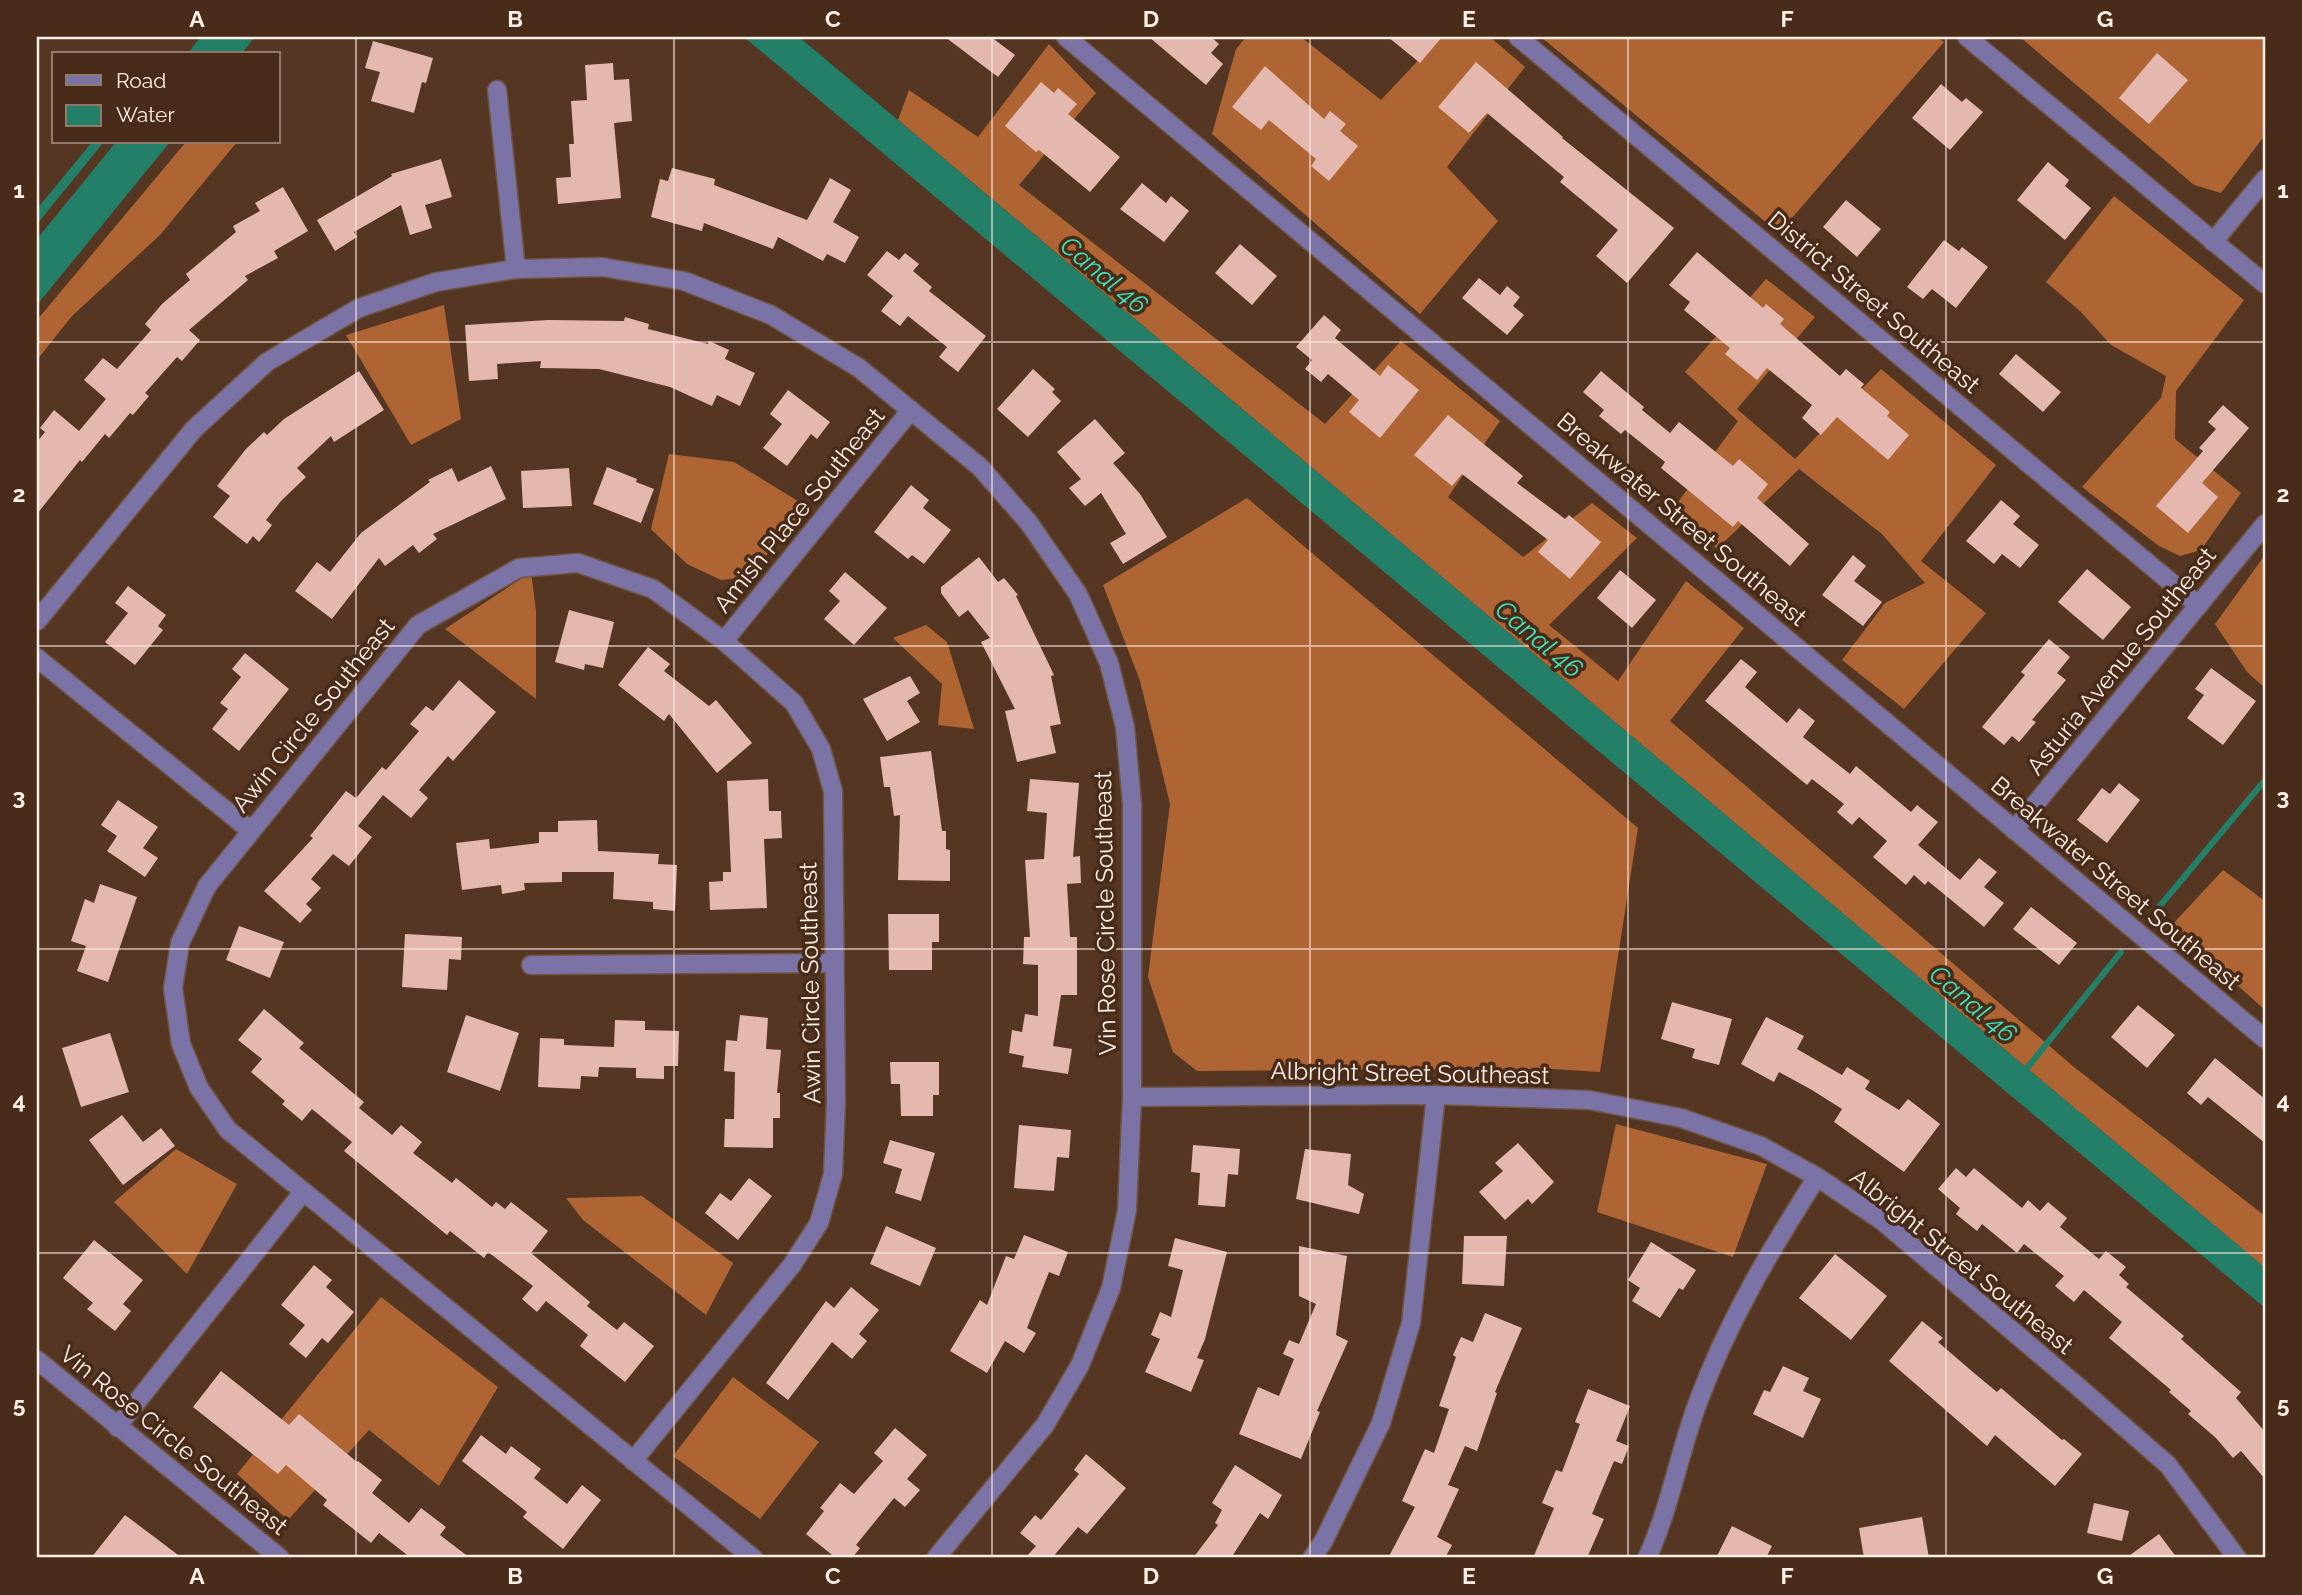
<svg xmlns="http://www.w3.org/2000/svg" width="2302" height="1595" viewBox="0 0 2302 1595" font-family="Raleway,sans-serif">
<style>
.forest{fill:#af6533}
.water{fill:#247f68}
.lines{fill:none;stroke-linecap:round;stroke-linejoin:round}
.stream{stroke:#247f68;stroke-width:6}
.building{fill:#e4b8af}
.minor-casing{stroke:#6f5442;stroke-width:21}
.minor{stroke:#7b72a5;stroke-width:18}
.grid{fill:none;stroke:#ffefe6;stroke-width:2;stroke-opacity:0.55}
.labels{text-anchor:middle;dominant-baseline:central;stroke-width:7;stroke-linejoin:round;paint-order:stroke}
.street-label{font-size:24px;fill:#ffefe6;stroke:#482b19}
.water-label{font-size:26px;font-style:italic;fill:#3be1b8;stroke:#482b19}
.neatline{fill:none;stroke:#ffefe6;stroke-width:2.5}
.grid-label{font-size:23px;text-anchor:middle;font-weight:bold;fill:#ffefe6}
</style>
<rect width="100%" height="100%" fill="#543623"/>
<g class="forest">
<path d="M1246,37H1301L1381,100L1440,37H1490L1525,67L1447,167L1498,221L1420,314L1212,134L1236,49Z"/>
<path d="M1541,37H1937L1944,42L1779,233Z"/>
<path d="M2020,37H2265V135L2221,193L2194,185Z"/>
<path d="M1049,44L1096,93L1019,185L1325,424L1401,341L1500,421L1448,497L1523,557L1592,503L1637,538L1549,625L1618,681L1686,581L1744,628L1670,721L2074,1067L2265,1216V1268L898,120L909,90L978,137Z"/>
<path d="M186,142H237L160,235L72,316L37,360V320Z"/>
<path d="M2114,196L2244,300L2176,391L2175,439L2241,493L2201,550L2180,556L2159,546L2082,487L2161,398L2166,376L2111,345L2080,311L2046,282Z"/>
<path d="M1766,279L1815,317L1737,409L1795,459L1881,369L1996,465L1921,561L1986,613L1904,709L1842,660L1885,603L1925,583L1882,534L1799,469L1717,549L1675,506L1738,421L1685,372Z"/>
<path d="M444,305L461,419L411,445L346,335Z"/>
<path d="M669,454L734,462L806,506L749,577L721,580L687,564L651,529Z"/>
<path d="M1247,498L1638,828L1600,1072L1553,1069L1197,1071L1173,1052L1148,977L1170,804L1140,681L1103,585Z"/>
<path d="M2265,555V688L2247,672L2215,624Z"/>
<path d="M531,572L536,611V699L445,629Z"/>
<path d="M926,625L947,642L974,729L938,725L942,684L893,638Z"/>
<path d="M2223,870L2265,901V1010L2171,926Z"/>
<path d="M1616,1124L1767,1164L1733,1257L1597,1212Z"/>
<path d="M176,1149L237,1184L187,1274L114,1202Z"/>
<path d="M642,1196L733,1263L706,1315L583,1220L566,1198Z"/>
<path d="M381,1297L498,1387L439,1486L369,1430L288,1520L237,1474Z"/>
<path d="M733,1377L819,1442L760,1519L673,1456Z"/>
</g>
<g class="water">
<path d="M201,37H255L241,54H187Z"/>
<path d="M744,37H799L2265,1268V1308Z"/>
<path d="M92,142H104L37,224V209Z"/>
<path d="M116,142H170L37,305V239Z"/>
</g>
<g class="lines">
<g class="stream">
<path d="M2159,907L2265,780"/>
<path d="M2023,1073L2121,952"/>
</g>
</g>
<g class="building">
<path d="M945,37H991L1015,55L998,77Z"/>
<path d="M1149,37H1211L1219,44L1211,53L1223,64L1206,85Z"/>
<path d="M1388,37H1442L1420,63Z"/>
<path d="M373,41L433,58L426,83L422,82L414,113L371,101L380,72L365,68Z"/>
<path d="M2157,53L2188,80L2149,124L2119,98Z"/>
<path d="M1476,62L1563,137L1562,138L1674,228L1627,283L1596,256L1618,230L1560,182L1564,177L1487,113L1469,133L1438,107Z"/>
<path d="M613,63L614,80L629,79L632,121L614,123L621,198L558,204L556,178L571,177L569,144H574L571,101L587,100L585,65Z"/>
<path d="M1265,66L1324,119L1330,111L1346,124L1340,131L1358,146L1329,181L1311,166L1316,159L1269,120L1261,130L1232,107Z"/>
<path d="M1041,82L1054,93L1058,88L1077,104L1068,114L1120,157L1090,192L1039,150L1036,152L1005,126Z"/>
<path d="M1941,84L1962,102L1966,98L1983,112L1950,150L1912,118Z"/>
<path d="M441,159L452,197L425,205L432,228L410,235L401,205L354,232L357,237L335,251L317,220L392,176L391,174Z"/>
<path d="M2048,162L2069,180L2065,186L2091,208L2065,240L2017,200Z"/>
<path d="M672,168L715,179L714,185L807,220L830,178L851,190L833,222L859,237L845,263L827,254L823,261L778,237L773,249L704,223L702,231L651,217L660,179L668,181Z"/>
<path d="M1142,183L1166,203L1171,196L1189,211L1164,242L1120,209Z"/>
<path d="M283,187L308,231L274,251L278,258L245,276L248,280L189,330L200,340L182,361L177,357L145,393L149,396L133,415L130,413L109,438L105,434L82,462L80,460L37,514V442L45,432L40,428L54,410L79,431L106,399L84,380L103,358L117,369L151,330L145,324L162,304L190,280L186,274L236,232L233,226L260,211L255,203Z"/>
<path d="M1846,200L1881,229L1857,257L1823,227Z"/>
<path d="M1944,240L1959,251L1962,247L1988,267L1956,308L1932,289L1923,299L1907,287Z"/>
<path d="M1240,244L1277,276L1252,305L1215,273Z"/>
<path d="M887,251L899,260L905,253L919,264L913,271L932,287L929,291L986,336L958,372L939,357L947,347L908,316L900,326L881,311L893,296L867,275Z"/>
<path d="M1697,252L1763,308L1766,304L1784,319L1780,324L1840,376L1846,369L1864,384L1861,388L1890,412L1887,416L1909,435L1888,460L1837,417L1821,435L1802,418L1812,405L1767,368L1757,380L1725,354L1730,348L1684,310L1690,302L1669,285Z"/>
<path d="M1479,278L1500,295L1507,286L1520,297L1513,306L1524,315L1507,335L1462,298Z"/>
<path d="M1324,315L1341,330L1335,338L1380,376L1388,365L1419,390L1380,438L1349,412L1359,400L1328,374L1321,382L1305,369L1312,360L1296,347Z"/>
<path d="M625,317L649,324L648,329L708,344L709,341L729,350L725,359L755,373L740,406L717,395L712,406L670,387L599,369L540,368L541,361L497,364L498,379L469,381L465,325L548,320L624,321Z"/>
<path d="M2016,354L2061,392L2043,412L1999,374Z"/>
<path d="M1033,369L1055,389L1052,392L1061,401L1028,437L997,409Z"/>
<path d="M359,371L384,410L334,442L331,436L297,468L306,477L281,501L266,520L272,525L259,542L253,536L247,544L213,517L230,496L217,486L246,449L264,432L267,435L284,419Z"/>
<path d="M1601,371L1644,407L1642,410L1670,433L1679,422L1733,466L1739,459L1768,484L1757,498L1809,544L1790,566L1738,521L1733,527L1661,468L1665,462L1625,430L1621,434L1599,416L1604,410L1583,392Z"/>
<path d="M788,390L830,422L817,439L811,434L787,466L763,448L782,424L770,414Z"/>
<path d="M2223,405L2249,428L2202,483L2218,497L2188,533L2156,506L2203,451L2199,448L2216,429L2208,422Z"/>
<path d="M1448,415L1523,476L1517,483L1565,519L1569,515L1601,542L1570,579L1538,552L1548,540L1462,474L1452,486L1414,455Z"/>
<path d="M1095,419L1125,453L1113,463L1140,494L1167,537L1123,564L1110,543L1126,534L1101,493L1085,506L1069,488L1081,479L1057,452Z"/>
<path d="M491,466L506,499L433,534L437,539L419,553L413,545L385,566L379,558L332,619L295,591L317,562L330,572L361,533L430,482L428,480L452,468L458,482Z"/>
<path d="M607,467L637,479L636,482L654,489L641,523L593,504Z"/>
<path d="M569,468L572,506L523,508L521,471Z"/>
<path d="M911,485L929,500L923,508L951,530L924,564L912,555L908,559L874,532Z"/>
<path d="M2001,500L2020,516L2013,524L2039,545L2020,568L2002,554L1994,564L1966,541Z"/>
<path d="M1853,555L1866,566L1854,581L1882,602L1863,626L1822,595Z"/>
<path d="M979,557L998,582L1004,578L1018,595L1016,596L1054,675L1051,676L1061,724L1050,726L1056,753L1017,762L1005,711L1015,709L981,642L990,638L968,610L959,617L941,593V587Z"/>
<path d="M2087,569L2131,607L2103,640L2058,602Z"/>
<path d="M1620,570L1656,600L1632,628L1597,598Z"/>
<path d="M845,572L887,608L854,645L824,619L840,601L829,591Z"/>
<path d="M128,586L166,615L158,626L163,630L135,665L105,642L128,613L115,603Z"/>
<path d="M569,610L614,622L603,668L585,664L584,670L555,662Z"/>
<path d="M2049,639L2070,657L2057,673L2066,680L2032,720L2036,722L2019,742L2012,736L2004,745L1982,727L2025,675L2021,672Z"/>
<path d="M648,647L670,664L664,671L709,706L716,700L752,743L717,773L669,714L664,721L618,685Z"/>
<path d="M245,653L289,689L239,751L212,729L228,709L220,703L241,677L232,669Z"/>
<path d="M1741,659L1757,672L1745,687L1787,723L1799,708L1815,721L1803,737L1850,774L1856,766L1911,812L1917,805L1938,822L1918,845L1960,880L1979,858L1997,872L1984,887L2004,903L1984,927L1928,881L1925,885L1914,875L1906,885L1873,857L1887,841L1859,817L1852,825L1837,812L1844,804L1812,779L1807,785L1705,701Z"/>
<path d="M2211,668L2256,701L2223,745L2187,718L2204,695L2195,689Z"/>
<path d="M910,676L920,693L907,701L920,722L887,741L863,699Z"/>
<path d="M459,680L496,712L453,761L448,756L419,790L428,798L411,818L383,795L358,826L372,837L349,866L333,854L311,879L321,888L306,904L312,910L300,923L264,891L313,838L310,836L346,791L356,798L382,767L386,770L419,731L410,724L426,706L433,711Z"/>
<path d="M931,751L942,831H946V849L950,850V881L898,880L900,815L894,816L890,787H884L880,757Z"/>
<path d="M768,779L769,811H781L782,838L764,839L767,908L710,910L709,882L723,881V872H731L727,781Z"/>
<path d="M1030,779L1079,783L1073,857L1080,856L1081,883L1067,884L1070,937H1077V995H1061L1053,1046L1072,1049L1068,1074L1022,1067L1024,1056L1009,1053L1012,1030L1022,1032L1025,1014L1038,1016V965L1023,964L1024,937H1030L1025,860L1044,859L1047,813L1027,811Z"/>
<path d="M2119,783L2140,800L2107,843L2077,820L2102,788L2110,794Z"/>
<path d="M118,800L158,827L143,848L158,858L145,877L107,851L117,836L101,825Z"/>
<path d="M597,820L598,851L659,854L658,864L677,865L675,911L653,909V902L613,899L614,872H562V882L524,883L525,890L502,894L501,885L462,890L456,843L489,839L490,849L539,843V832H558V821Z"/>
<path d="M100,884L137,897L108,982L77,971L86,946L71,941L85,899L94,903Z"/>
<path d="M2031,907L2077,943L2059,965L2013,929Z"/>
<path d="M888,914H939V942H932V970H889Z"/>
<path d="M239,926L284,942L270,978L226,960Z"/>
<path d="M405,934L462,937L461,960L449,959L447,990L402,987Z"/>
<path d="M1672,1002L1732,1019L1719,1065L1692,1058L1695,1049L1661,1039Z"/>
<path d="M2138,1005L2175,1035L2147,1068L2111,1037Z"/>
<path d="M264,1009L304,1043L299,1048L364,1102L359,1108L392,1135L401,1125L422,1142L413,1153L452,1183L456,1178L492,1207L496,1202L505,1209L511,1202L548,1231L531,1253L590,1302L587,1306L617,1330L624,1322L654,1346L625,1382L580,1346L588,1335L546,1301L537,1312L522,1299L533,1286L488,1252L484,1258L450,1231L447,1235L344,1151L352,1142L312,1109L302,1121L282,1104L285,1101L251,1072L262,1059L238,1040Z"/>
<path d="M466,1015L519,1033L500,1091L447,1072Z"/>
<path d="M740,1015L768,1018L766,1049L781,1050L777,1093H780V1118H773V1148L724,1147L725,1119H734L735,1072L724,1071L726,1040L737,1041Z"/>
<path d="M1766,1017L1804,1036L1797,1049L1842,1075L1847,1067L1870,1081L1865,1089L1899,1110L1908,1099L1940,1124L1904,1172L1834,1122L1842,1109L1812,1090L1779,1072L1774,1082L1741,1064Z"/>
<path d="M615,1020L645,1021V1030L679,1031L678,1066H664V1079L636,1078V1068L599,1067L598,1077L581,1076L580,1089L538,1087L540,1038L564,1039V1045L614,1047Z"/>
<path d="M110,1033L129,1092L81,1107L62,1048Z"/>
<path d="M2215,1058L2265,1099V1143L2208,1097L2201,1105L2187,1093Z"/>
<path d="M890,1062H939V1095H933V1116H901L900,1084H891Z"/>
<path d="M122,1115L143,1142L161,1128L175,1146L123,1185L89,1140Z"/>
<path d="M1019,1125L1071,1130L1069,1158L1057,1157L1054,1191L1014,1188Z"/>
<path d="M890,1140L935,1153L921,1201L895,1193L902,1169L883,1163Z"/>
<path d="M1518,1143L1554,1182L1532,1204L1528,1199L1505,1220L1479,1192L1503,1171L1495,1163Z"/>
<path d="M1193,1145L1240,1149L1238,1175L1228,1174L1225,1207L1198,1205L1200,1173L1191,1172Z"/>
<path d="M1305,1149L1351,1154L1348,1185L1364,1194L1359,1214L1296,1199Z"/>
<path d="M1956,1168L1966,1177L1974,1168L2022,1208L2028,1200L2040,1211L2048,1202L2067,1218L2060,1227L2099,1259L2106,1251L2126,1267L2119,1275L2129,1284L2126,1287L2184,1336L2181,1339L2241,1392L2236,1398L2265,1432V1479L2241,1451L2233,1458L2216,1438L2188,1414L2191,1411L2169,1392L2171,1390L2109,1338L2122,1322L2084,1290L2074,1302L2055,1286L2064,1276L2024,1244L2017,1253L1982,1224L1977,1231L1956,1214L1960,1208L1938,1189Z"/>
<path d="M749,1178L772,1196L738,1240L705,1213L720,1193L731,1201Z"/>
<path d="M886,1226L936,1248L920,1286L870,1264Z"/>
<path d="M1024,1235L1068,1252L1059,1276L1049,1272L1027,1328L1036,1333L1024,1353L1005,1341L987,1373L950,1351L980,1300L987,1305L1006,1256L1014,1259Z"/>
<path d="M1464,1236H1507L1504,1286L1462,1284Z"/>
<path d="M1175,1238L1227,1252L1205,1339L1197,1358L1204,1360L1191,1392L1145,1372L1160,1339L1151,1335L1160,1312L1171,1317L1183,1270L1168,1266Z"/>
<path d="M94,1240L143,1280L123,1304L131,1311L115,1331L87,1309L93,1303L63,1278Z"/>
<path d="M1651,1242L1696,1270L1683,1290L1679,1288L1660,1318L1632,1301L1640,1288L1628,1280Z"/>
<path d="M1299,1246L1347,1256L1336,1335L1348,1341L1317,1411L1320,1412L1301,1459L1239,1434L1258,1387L1279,1396L1294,1359L1283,1354L1289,1340L1299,1344L1316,1304L1299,1296Z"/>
<path d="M1835,1254L1887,1296L1851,1340L1799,1298Z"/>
<path d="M314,1265L332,1280L326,1287L354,1312L328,1343L322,1338L306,1358L289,1344L305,1325L281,1305Z"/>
<path d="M851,1287L879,1310L859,1334L867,1341L852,1359L832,1342L788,1400L766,1383L826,1301L834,1308Z"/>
<path d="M1485,1313L1522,1328L1495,1392L1497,1393L1477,1451L1465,1446L1448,1485L1459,1489L1437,1537L1452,1545L1445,1558H1388L1415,1507L1402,1501L1425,1449L1434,1453L1449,1409L1439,1406L1456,1357L1453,1355L1461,1337L1473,1342Z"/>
<path d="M1922,1321L1943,1338L1938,1342L1974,1373L1997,1392L2001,1388L2062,1440L2064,1439L2082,1454L2055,1486L1995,1435L1987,1446L1889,1361Z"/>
<path d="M1783,1366L1809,1378L1803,1391L1821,1399L1803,1438L1753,1414L1764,1390L1770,1392Z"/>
<path d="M221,1371L289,1425L299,1414L357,1462L358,1461L382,1480L372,1493L409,1523L421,1508L446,1527L440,1535L470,1558H411L379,1533L371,1543L323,1505L327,1500L286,1465L278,1474L193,1407Z"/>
<path d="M1588,1389L1630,1406L1616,1441L1629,1446L1622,1464L1614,1461L1592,1514L1604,1519L1587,1558H1533L1554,1508L1542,1503L1556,1470L1562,1472L1580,1424L1575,1422Z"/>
<path d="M895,1428L927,1455L907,1479L920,1490L905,1507L894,1498L856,1545L860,1548L852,1558H836L806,1534L824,1511L820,1508L840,1483L854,1494L883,1461L874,1453Z"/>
<path d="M481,1435L506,1454L511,1446L541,1469L534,1478L567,1504L582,1485L601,1500L563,1549L523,1517L527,1512L462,1461Z"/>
<path d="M1086,1454L1126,1488L1087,1534L1078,1527L1052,1558H1025L1036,1546L1020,1533L1035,1515L1041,1520L1079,1474L1074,1470Z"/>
<path d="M1235,1465L1282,1495L1268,1519L1260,1513L1231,1558H1193L1218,1525L1215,1523L1222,1510L1212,1503Z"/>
<path d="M2094,1503L2129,1511L2122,1541L2087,1533Z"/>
<path d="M125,1515L157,1539L182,1558H91Z"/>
<path d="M1922,1517L1929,1558H1864L1859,1528Z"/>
<path d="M1732,1526L1772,1546L1766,1558H1716Z"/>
<path d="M2159,1534L2177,1558H2126Z"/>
</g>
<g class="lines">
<defs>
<g id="minor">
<path d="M1066,37L2265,1039"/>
<path d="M1518,37L2198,605"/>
<path d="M1967,37L2265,284"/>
<path d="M497,90L516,269"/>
<path d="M2213,242L2265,179"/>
<path d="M37,621L194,429L267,362L359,308L436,282L516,269L602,267L684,281L771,315L859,368L980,467L1029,523L1078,594L1109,663L1125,727L1132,804V1097L1127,1210L1111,1288L1080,1365L1045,1425L936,1558"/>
<path d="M724,641L911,410"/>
<path d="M37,658L250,830"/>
<path d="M2014,830L2265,524"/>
<path d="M531,965L834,963"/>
<path d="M1132,1097L1436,1095L1589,1100L1681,1118L1761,1146L1817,1177L1881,1220L2075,1384L2168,1465L2237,1558"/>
<path d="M37,1360L280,1558"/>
<path d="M117,1427L303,1192"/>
<path d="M633,1461L792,1265L819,1223L833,1174L836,1101L833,791L821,749L794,703L724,641L653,589L578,563L519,568L418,625L207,886L180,943L173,988L181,1044L199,1088L228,1130L753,1558"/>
<path d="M1312,1558L1323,1542L1381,1423L1411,1323L1436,1095"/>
<path d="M1647,1558C1670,1508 1679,1453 1698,1402C1728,1321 1771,1249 1817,1177"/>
</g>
</defs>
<use href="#minor" class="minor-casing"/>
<use href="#minor" class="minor"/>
</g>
<path class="grid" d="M356,37V1558M674,37V1558M992,37V1558M1310,37V1558M1628,37V1558M1946,37V1558M37,342H2265M37,646H2265M37,949H2265M37,1253H2265"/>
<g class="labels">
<g class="street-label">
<text transform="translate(1874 302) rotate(40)">District Street Southeast</text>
<text transform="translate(799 510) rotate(-51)">Amish Place Southeast</text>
<text transform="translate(1682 519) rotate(40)">Breakwater Street Southeast</text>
<text transform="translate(2121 661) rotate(-51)">Asturia Avenue Southeast</text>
<text transform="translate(313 715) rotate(-51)">Awin Circle Southeast</text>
<text transform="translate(2116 883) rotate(40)">Breakwater Street Southeast</text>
<text transform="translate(1105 913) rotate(-91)">Vin Rose Circle Southeast</text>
<text transform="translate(810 983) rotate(-91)">Awin Circle Southeast</text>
<text transform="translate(1410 1073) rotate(1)">Albright Street Southeast</text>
<text transform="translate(1962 1261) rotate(39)">Albright Street Southeast</text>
<text transform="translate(174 1440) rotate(39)">Vin Rose Circle Southeast</text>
</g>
<g class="water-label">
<text transform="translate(1104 275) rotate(40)">Canal 46</text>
<text transform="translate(1539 639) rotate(40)">Canal 46</text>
<text transform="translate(1973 1004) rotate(40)">Canal 46</text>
</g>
</g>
<rect width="2302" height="1595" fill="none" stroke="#482b19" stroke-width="77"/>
<rect x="52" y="52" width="228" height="91" fill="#482b19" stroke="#91796b" stroke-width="2"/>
<rect x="66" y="75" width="35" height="10" fill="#7b72a5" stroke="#91796b" stroke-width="2"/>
<text x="116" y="88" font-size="21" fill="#ffefe6">Road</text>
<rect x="66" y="105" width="35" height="21" fill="#247f68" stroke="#91796b" stroke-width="2"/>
<text x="116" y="122" font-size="21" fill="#ffefe6">Water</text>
<rect x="38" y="38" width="2226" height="1518" class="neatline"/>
<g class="grid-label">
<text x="197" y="27">A</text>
<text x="515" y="27">B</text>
<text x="833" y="27">C</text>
<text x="1151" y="27">D</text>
<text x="1469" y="27">E</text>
<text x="1787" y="27">F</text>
<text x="2105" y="27">G</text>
<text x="19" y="198">1</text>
<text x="2283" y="198">1</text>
<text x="19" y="502">2</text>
<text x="2283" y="502">2</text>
<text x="19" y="805">3</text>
<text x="2283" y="805">3</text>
<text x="19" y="1109">4</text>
<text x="2283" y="1109">4</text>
<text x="19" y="1413">5</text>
<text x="2283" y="1413">5</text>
<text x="197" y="1584">A</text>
<text x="515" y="1584">B</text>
<text x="833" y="1584">C</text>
<text x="1151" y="1584">D</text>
<text x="1469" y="1584">E</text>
<text x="1787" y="1584">F</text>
<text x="2105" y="1584">G</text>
</g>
</svg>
